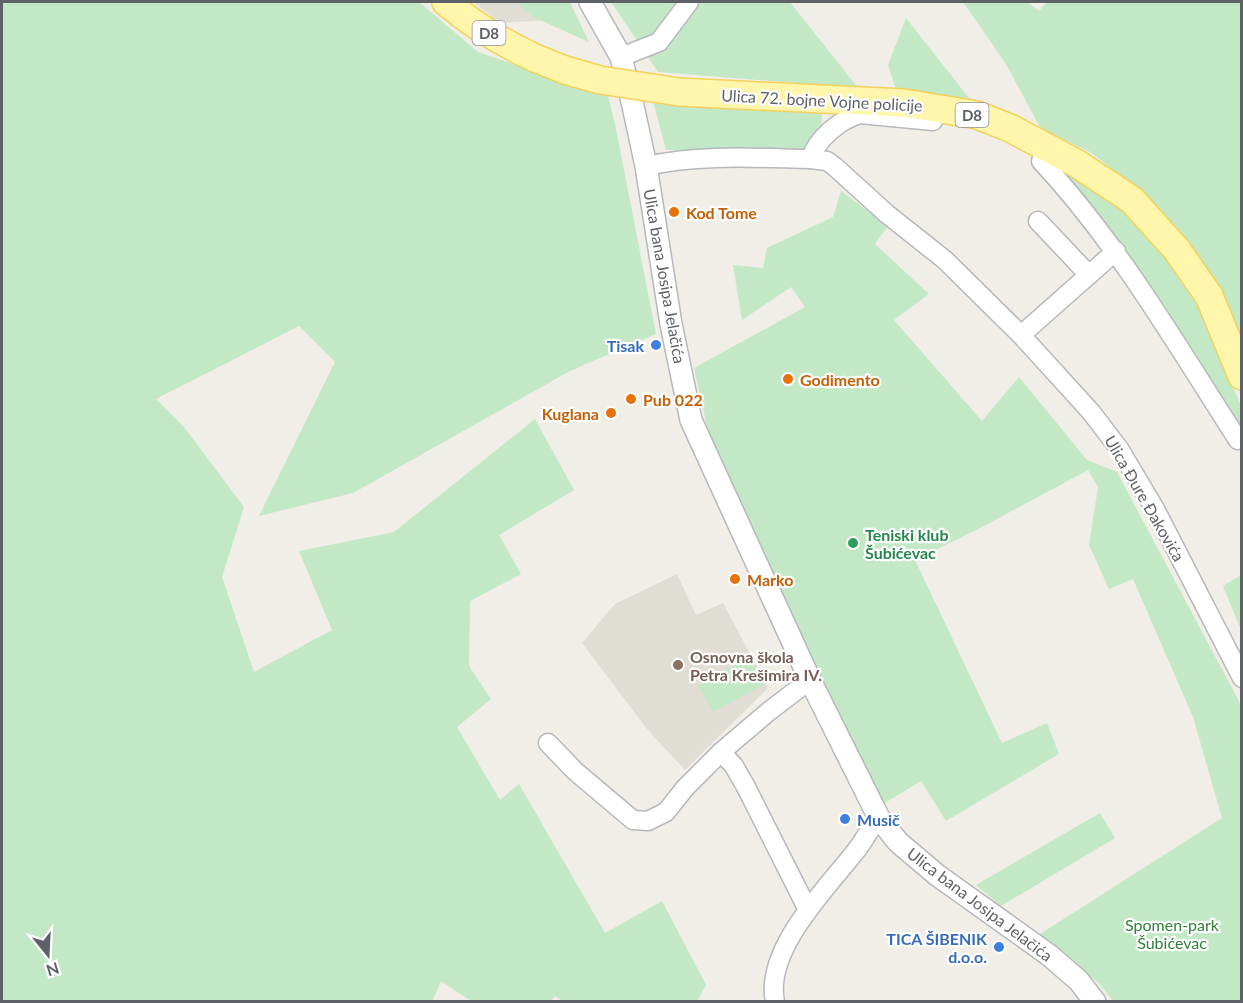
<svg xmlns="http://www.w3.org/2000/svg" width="1243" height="1003" viewBox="0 0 1243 1003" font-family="Lato,sans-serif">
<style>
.education{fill:#e0ded4}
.green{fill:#c3e8c5}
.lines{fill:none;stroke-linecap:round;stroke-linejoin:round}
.minor-casing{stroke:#b7b8bd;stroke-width:21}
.tertiary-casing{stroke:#b7b8bd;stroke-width:24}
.primary-casing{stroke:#f4d15c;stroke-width:30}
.minor{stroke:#fff;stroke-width:18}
.tertiary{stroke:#fff;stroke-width:21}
.primary{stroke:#fff6ac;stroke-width:27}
.primary-bridge-casing{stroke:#f4d15c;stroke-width:30;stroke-linecap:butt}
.primary-bridge{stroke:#fff6ac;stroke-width:27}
.food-dot{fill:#e8710a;stroke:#fff;stroke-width:2}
.shop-dot{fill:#3f7fe0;stroke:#fff;stroke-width:2}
.leisure-dot{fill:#2e9e5b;stroke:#fff;stroke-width:2}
.education-dot{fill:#8d6e63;stroke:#fff;stroke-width:2}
.labels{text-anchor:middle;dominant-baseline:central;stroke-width:4.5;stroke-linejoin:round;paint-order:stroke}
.shield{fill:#fff;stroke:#8e9095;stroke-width:1.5}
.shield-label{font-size:15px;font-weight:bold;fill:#5e6167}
.street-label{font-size:16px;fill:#5e6167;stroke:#fff}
.food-label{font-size:16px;font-weight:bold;fill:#c56008;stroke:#fff;text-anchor:start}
.shop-label{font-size:16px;font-weight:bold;fill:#366cbe;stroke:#fff;text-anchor:end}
.leisure-label{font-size:16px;font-weight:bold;fill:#27864d;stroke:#fff;text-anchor:start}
.education-label{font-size:16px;font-weight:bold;fill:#785e54;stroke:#fff;text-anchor:start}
.park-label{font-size:16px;fill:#32813a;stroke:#fff}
</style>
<rect width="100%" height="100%" fill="#f0eee6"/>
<g class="education">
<path d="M473,2H567L572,19L501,23Z"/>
<path d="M677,574L696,615L723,603L768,688L685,770L647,729L582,643L615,604Z"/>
</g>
<g class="green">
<path d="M2,2H419L478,52L608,96L615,124L656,334L570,371L353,493L259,516L335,362L299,326L156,399L184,427L244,507L222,577L254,672L332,630L299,551L394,532L535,419L574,490L499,535L521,574L470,601L469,666L491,699L457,727L500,800L519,784L605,933L662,901L706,985L697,1001L564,1002L555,996L551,1001H471L441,981L432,1002H2Z"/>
<path d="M517,2H570L589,42L533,17Z"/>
<path d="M611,2H790L858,88L658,72Z"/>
<path d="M963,2H1027L1039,11L1047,2H1241V338L1218,286L1184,237L1141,191L1090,152L1041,129L1006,64Z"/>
<path d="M906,18L976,107L897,93L888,65Z"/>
<path d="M653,101L822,108L821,151L666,150Z"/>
<path d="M1067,170L1097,190L1126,214L1149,238L1181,279L1207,322L1241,406V448L1225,416L1061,174Z"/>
<path d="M841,191L888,226L875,244L929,294L894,320L982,421L1019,377L1087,460L1117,472L1241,705V1001H1113L1099,983L1037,936L1222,818L1193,717L1133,579L1109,589L1089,545L1098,487L1088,470L982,527L915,560L1002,743L1047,723L1059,754L946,821L921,781L883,804L819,679L710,440L694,368L805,307L791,287L742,320L733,265L763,268L767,248L833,217Z"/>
<path d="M1241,575V630L1223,586Z"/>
<path d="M749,658L763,685L713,712L698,686Z"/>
<path d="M1100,813L1115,838L1001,906L976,885Z"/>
</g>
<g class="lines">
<defs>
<g id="minor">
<path d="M621,57L659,42L689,2"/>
<path d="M811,159C816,139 841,119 860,114L933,121"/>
<path d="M1041,161C1119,245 1176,344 1238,440"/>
<path d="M646,166C701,154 756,158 811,159L827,161L834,166L887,214L945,260L1021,335L1091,412L1120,450L1155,509L1242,678"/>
<path d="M1038,221L1089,275"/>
<path d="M1021,335L1116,251"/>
<path d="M548,743L575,771L633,820L648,821L666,812L685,788L721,752L768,712L810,680"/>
<path d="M721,752L734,766L746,787L808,910"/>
<path d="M775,1002C764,950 826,889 855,852C864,841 870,828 879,818"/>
</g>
<path id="tertiary" d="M590,2L621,57L633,106L646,166L671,324L691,420L810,680L879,818L898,842L937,875L1049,955L1079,981L1095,1002"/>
<g id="primary">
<path d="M446,2C473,25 503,43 535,58"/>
<path d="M679,92L904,103L977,115L1010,128L1076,163L1132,200L1177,250L1209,296L1242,376"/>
</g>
</defs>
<use href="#minor" class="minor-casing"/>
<use href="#tertiary" class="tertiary-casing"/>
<use href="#primary" class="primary-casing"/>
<use href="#minor" class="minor"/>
<use href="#tertiary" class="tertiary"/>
<use href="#primary" class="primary"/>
<defs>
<path id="primary-bridge" d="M535,58L565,70L600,80L679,92"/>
</defs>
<use href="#primary-bridge" class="primary-bridge-casing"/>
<use href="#primary-bridge" class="primary-bridge"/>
</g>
<g class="food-dot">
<circle cx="674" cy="212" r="6"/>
<circle cx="788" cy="379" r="6"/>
<circle cx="631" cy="399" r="6"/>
<circle cx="611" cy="413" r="6"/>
<circle cx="735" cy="579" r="6"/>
</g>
<g class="shop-dot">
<circle cx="656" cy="345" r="6"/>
<circle cx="845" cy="819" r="6"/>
<circle cx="999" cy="947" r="6"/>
</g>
<circle class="leisure-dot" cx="853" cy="543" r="6"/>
<circle class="education-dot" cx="678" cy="665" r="6"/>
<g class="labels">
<g class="shield">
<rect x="472.5" y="21" width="33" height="24" rx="4.5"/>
<rect x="955.5" y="103" width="33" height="24" rx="4.5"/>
</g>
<g class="shield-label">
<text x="489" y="33">D8</text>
<text x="972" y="115">D8</text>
</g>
<g class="street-label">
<text transform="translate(822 100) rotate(3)">Ulica 72. bojne Vojne policije</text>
<text transform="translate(665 276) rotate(80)">Ulica bana Josipa Jelačića</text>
<text transform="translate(1145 498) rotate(60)">Ulica Đure Đakovića</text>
<text transform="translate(980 904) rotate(37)">Ulica bana Josipa Jelačića</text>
</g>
<g class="food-label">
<text x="686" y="212">Kod Tome</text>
<text x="800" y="379">Godimento</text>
<text x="643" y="399">Pub 022</text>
<text x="599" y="413" text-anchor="end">Kuglana</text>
<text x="747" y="579">Marko</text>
</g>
<g class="shop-label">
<text x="644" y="345">Tisak</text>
<text x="857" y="819" text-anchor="start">Musič</text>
<text x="987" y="938">TICA ŠIBENIK<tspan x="987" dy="18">d.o.o.</tspan></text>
</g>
<g class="leisure-label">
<text x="865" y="534">Teniski klub<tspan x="865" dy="18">Šubićevac</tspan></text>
</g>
<g class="education-label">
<text x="690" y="656">Osnovna škola<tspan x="690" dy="18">Petra Krešimira IV.</tspan></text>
</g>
<g class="park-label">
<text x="1172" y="924">Spomen-park<tspan x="1172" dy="18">Šubićevac</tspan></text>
</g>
</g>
<rect width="1243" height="1003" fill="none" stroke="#5e6167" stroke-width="6"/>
<g transform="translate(48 955) rotate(162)" stroke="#ffffff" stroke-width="4.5" paint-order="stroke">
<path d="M0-4.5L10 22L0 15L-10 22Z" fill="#5e6167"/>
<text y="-9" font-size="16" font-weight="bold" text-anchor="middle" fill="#5e6167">N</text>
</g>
</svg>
